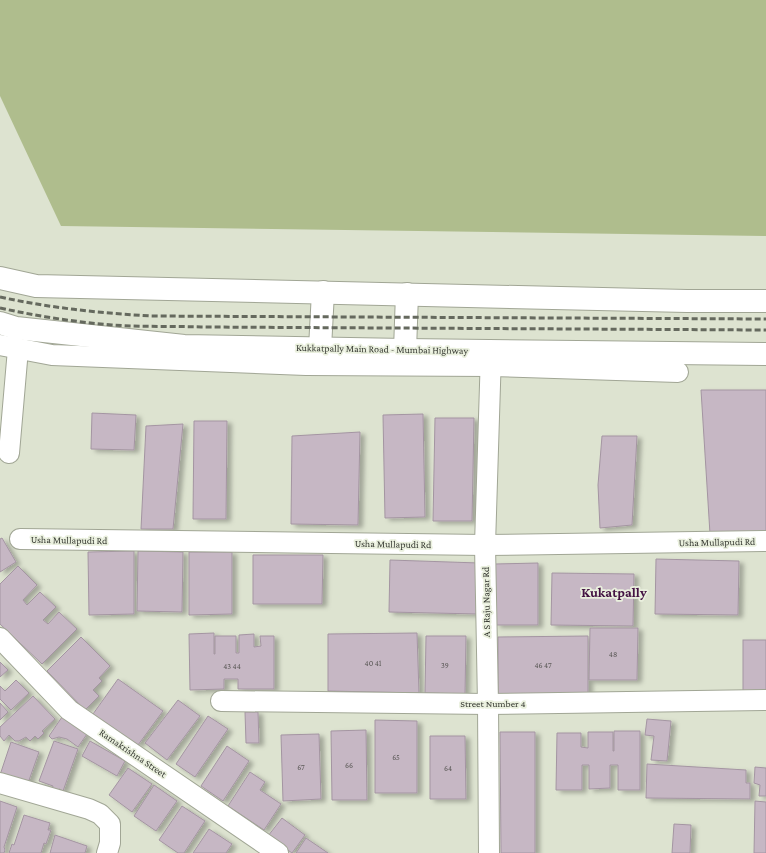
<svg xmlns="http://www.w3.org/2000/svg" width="766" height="853" viewBox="0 0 766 853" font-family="'Crimson Pro',serif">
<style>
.green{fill:#afbd8d}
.building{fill:#c6b7c4;stroke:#a495a2;filter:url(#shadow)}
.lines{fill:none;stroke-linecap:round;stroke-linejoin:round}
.street-casing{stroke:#a1a695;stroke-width:22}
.highway-casing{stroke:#a1a695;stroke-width:24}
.street{stroke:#fff;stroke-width:20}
.highway{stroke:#fff;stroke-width:22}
.rail{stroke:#65695e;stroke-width:3;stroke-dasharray:6 3;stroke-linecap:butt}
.labels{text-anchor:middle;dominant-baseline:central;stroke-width:3.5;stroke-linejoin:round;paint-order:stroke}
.number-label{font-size:8px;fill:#5a5856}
.street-label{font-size:10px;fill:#363932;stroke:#eaf0de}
.district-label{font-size:14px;font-weight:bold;fill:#441343;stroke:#eaf0de}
</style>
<defs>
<filter id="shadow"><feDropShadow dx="4.5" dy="2.5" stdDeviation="2" flood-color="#0004"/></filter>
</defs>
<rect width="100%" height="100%" fill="#dde3d0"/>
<path class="green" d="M0,0H766V236L61,226L0,96Z"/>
<g class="building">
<path d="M701,390H766V531L710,534Z"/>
<path d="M92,413L136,415L134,450L91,449Z"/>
<path d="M423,414L425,517L385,518L383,415Z"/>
<path d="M435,418H474L472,521H433Z"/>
<path d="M194,421H227L226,519H193Z"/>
<path d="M183,424L173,529H141L146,426Z"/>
<path d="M360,432L358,525L291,524L292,436Z"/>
<path d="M602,436H637L632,525L600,528L598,485Z"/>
<path d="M2,538L16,562L0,572V539Z"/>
<path d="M134,551V614L89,615L88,552Z"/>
<path d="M138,551L183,552L182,612L137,611Z"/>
<path d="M189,552H232V614L189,615Z"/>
<path d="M253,555H323L322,604H253Z"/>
<path d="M656,559L739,561L738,615L655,614Z"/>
<path d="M390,560L479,563L478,614L389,612Z"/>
<path d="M538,563V625H496L495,564Z"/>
<path d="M18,566L37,585L23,600L27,605L40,592L56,607L43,620L48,624L59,612L77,629L42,664L0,624V584Z"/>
<path d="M552,573L634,574L633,626L551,625Z"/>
<path d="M590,628H638L637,680H589Z"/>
<path d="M214,633V654H215V636H236V653H239V635L254,634V647L261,646L260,636H274V689H238V679H224V689L190,690L189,634Z"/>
<path d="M417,633L419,693L328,691V634Z"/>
<path d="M426,636H466L465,694L425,693Z"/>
<path d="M588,636V693L498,694V637Z"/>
<path d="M81,637L110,666L99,678L102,681L93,690L99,696L85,710L47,671Z"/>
<rect x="743" y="640" width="23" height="58"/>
<path d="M0,662L8,670L0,677Z"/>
<path d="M118,679L163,711L138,745L93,714Z"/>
<path d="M16,680L29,693L11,710L0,699V686L5,691Z"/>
<path d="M33,696L55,719L42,731L44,733L38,739L35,736L30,741L26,737L19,741H15L9,735L4,741L0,736V727Z"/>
<path d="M178,700L200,716L167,760L145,743Z"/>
<path d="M0,703L8,712L0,720Z"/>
<path d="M245,712H258L259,743H246Z"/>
<path d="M208,716L228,729L195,777L176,764Z"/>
<path d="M62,717L87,734L78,747L67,739L59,737L52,739L49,736Z"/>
<path d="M647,719L671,721L667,761L651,760L654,736L645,735Z"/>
<path d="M375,720L417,721V793H375Z"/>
<path d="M366,730L367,800H332L331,731Z"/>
<path d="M614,731H640V790H618V765H610V788L589,789V765H582V790H556L557,733H581V747L588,748V732H613V751H614Z"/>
<path d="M500,732H535V853H501Z"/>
<path d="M319,734L321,799L283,801L281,735Z"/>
<path d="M430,736H465L466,799H430Z"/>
<path d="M54,741L78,749L63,791L59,789L58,793L52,790L53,786L39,781Z"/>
<path d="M90,741L125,761L117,776L82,756Z"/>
<path d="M11,742L39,752L27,786L0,775Z"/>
<path d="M227,746L249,761L223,801L201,786Z"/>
<path d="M647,764L746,770V783H750V799L646,798Z"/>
<path d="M755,767L766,768V796H759L760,785L754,783Z"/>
<path d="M128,768L152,784L132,812L109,795Z"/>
<path d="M250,772L265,782L260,790L281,804L264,830L228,806Z"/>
<path d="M154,785L177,801L156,831L134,816Z"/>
<path d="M0,801L17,807L4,847L5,850L4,853H0Z"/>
<path d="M755,801L766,802V853H754Z"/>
<path d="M182,806L205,821L184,853H178L159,840Z"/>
<path d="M24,815L50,823L48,830H51L46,844L44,843L41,853H9L12,844L14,845Z"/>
<path d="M282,818L305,835L292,853L268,836Z"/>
<path d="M674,824L691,825L690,853H672Z"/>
<path d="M209,829L232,844L226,853H193Z"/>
<path d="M55,835L87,846L85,853H50Z"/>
<path d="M306,838L328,853H296Z"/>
</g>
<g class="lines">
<defs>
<g id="street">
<path d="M0,345L52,355L306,365L491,366L678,372"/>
<path d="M9,453L18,349"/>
<path d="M20,539L485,545L766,541"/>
<path d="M0,638L69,710L278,853"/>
<path d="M221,701L488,704L766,700"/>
<path d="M0,783L89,809L100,814L110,824V843L107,853"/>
<path d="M489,853L488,704L485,545L491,353"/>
</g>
<g id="highway">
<path d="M0,278L36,286L687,301H766"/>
<path d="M0,323L16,328L184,346L405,350L766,354"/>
<path d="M320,348L323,292"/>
<path d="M405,350L407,294"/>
</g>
</defs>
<use href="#street" class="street-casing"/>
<use href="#highway" class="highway-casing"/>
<use href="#street" class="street"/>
<use href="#highway" class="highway"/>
<g class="rail">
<path d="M0,297C50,308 100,313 151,316L766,319"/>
<path d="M0,308C37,316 74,322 112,325C142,327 172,326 201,327L766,330"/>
</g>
</g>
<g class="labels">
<g class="number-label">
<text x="613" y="654">48</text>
<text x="373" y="663">40 41</text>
<text x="445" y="665">39</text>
<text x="543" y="665">46 47</text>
<text x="232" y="666">43 44</text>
<text x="396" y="757">65</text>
<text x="349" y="765">66</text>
<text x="301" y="767">67</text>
<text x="448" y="768">64</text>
</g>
<g class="street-label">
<text transform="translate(382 349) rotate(1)">Kukkatpally Main Road - Mumbai Highway</text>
<text transform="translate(69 540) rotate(1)">Usha Mullapudi Rd</text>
<text transform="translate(717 542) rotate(-1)">Usha Mullapudi Rd</text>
<text transform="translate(393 544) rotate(1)">Usha Mullapudi Rd</text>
<text transform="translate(486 602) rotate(-91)">A S Raju Nagar Rd</text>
<text x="493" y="703">Street Number 4</text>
<text transform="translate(133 753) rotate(34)">Ramakrishna Street</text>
</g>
<g class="district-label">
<text x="614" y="592">Kukatpally</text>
</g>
</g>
</svg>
